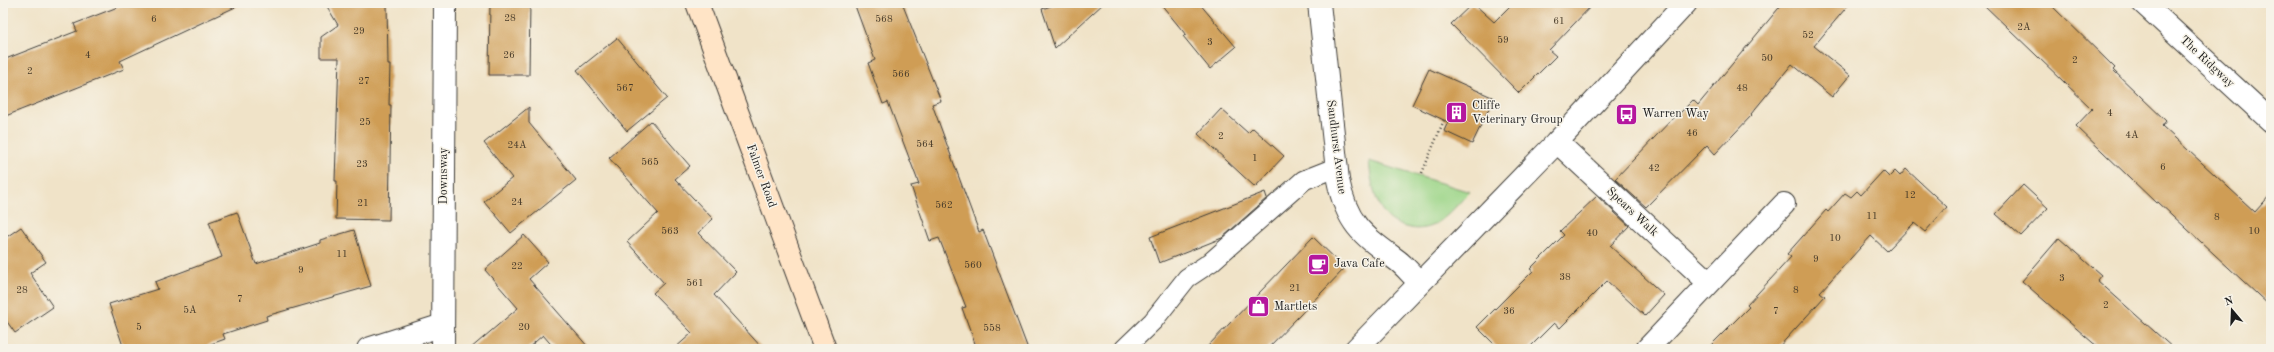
<svg xmlns="http://www.w3.org/2000/svg" width="2274" height="352" viewBox="0 0 2274 352" font-family="'Old Standard TT',serif">
<style>
.green{fill:#9dd689;stroke:#5c7952}
.building{fill:#cf9d54}
.lines{fill:none;stroke-linecap:round;stroke-linejoin:round}
.lane-casing{stroke:#3c3a36;stroke-width:21}
.street-casing{stroke:#3c3a36;stroke-width:24}
.secondary-casing{stroke:#3c3a36;stroke-width:24}
.path{stroke:#3c3a36;stroke-width:2.5;stroke-dasharray:1 3;stroke-linecap:butt}
.lane{stroke:#fff;stroke-width:19}
.street{stroke:#fff;stroke-width:22}
.secondary{stroke:#ffe4c6;stroke-width:22}
.labels{text-anchor:middle;dominant-baseline:central;stroke-width:3;stroke-linejoin:round;paint-order:stroke}
.number-label{font-size:10px;fill:#493c2a}
.street-label{font-size:12px;fill:#1c1c1c;stroke:#f7f3e8}
.poi-label{font-size:12px;fill:#1c1c1c;stroke:#f7f3e8;text-anchor:start}
</style>
<rect width="100%" height="100%" fill="#f7f3e8"/>
<filter id="ink" filterUnits="userSpaceOnUse"><feTurbulence type="fractalNoise" baseFrequency=".025" numOctaves="2"/><feDisplacementMap in="SourceGraphic" scale="8" xChannelSelector="R" yChannelSelector="G"/><feConvolveMatrix kernelMatrix="1 2 1 2 8 2 1 2 1" color-interpolation-filters="sRGB"/></filter>
<filter id="wash" filterUnits="userSpaceOnUse"><feTurbulence type="fractalNoise" baseFrequency=".012" numOctaves="4" result="noise"/><feDisplacementMap in="SourceGraphic" scale="16" xChannelSelector="R" yChannelSelector="G"/><feGaussianBlur stdDeviation="0.9" result="paint"/><feColorMatrix in="noise" values="0 0 0 0 0 0 0 0 0 0 0 0 0 0 0 0 0 1.4 0 .05"/><feComposite in="paint" operator="in"/></filter>
<g filter="url(#wash)">
<rect width="100%" height="100%" fill="#f0e3c8"/>
<path class="green" d="M1369,161L1470,192C1459,202 1450,215 1437,223C1429,228 1419,230 1410,228C1377,223 1372,189 1369,161Z"/>
<g id="blocks">
<g class="building">
<path d="M128,3H244L120,61L124,69L3,117V60L77,31L74,24Z"/>
<path d="M325,3H387L388,65H390L389,105H391L389,220L336,219L337,181H335L339,58H321V37L338,25Z"/>
<path d="M490,3H530L529,75H489Z"/>
<path d="M854,3H902L941,101L932,104L979,232L983,230L1028,349H977L962,308L966,307L939,238L930,241L911,186L919,184L888,102L883,104L868,63L875,60Z"/>
<path d="M1060,3H1104L1055,48L1042,9Z"/>
<path d="M1160,3H1199L1236,47L1210,69L1183,36L1186,35Z"/>
<path d="M1473,3L1494,22L1513,3H1594L1549,50L1556,56L1519,93L1451,24Z"/>
<path d="M1783,3H1850L1814,46L1850,75L1832,97L1792,64L1751,114L1752,115L1715,154L1707,145L1646,207L1615,179L1675,116L1676,117L1693,100L1698,105Z"/>
<path d="M1982,3H2049L2115,68L2113,70L2166,121L2162,126L2255,212L2271,194V307L2158,202L2156,203L2076,126L2092,109Z"/>
<path d="M617,38L667,98L627,131L577,70Z"/>
<path d="M1429,69L1494,98L1472,144L1444,131L1448,122L1412,105Z"/>
<path d="M529,107V123L576,180L511,233L484,201L512,178L484,143Z"/>
<path d="M1221,109L1248,133L1253,128L1284,156L1255,187L1198,134Z"/>
<path d="M651,121L690,166L675,179L713,219L698,233L736,272L714,295L763,349H674L692,333L653,293L664,283L627,242L658,213L609,158Z"/>
<path d="M1906,169L1947,207L1925,232L1914,223L1887,251L1871,236L1820,292L1825,296L1777,349H1707L1749,307L1747,305L1791,257L1787,254L1826,210L1828,212L1845,193L1851,197L1857,191L1861,195L1883,171L1889,177L1895,171L1900,176Z"/>
<path d="M2023,185L2048,208L2021,236L1996,214Z"/>
<path d="M1265,192L1267,198L1222,238L1159,263L1150,237Z"/>
<path d="M1597,196L1629,226L1610,246L1664,295L1645,316L1607,281L1560,328L1554,323L1528,349H1499L1477,327L1533,271L1530,269L1564,235L1560,231Z"/>
<path d="M237,212L256,264L320,243V240L354,230L371,286L266,316L267,320L223,334L225,339L197,349H124L109,304L158,289L155,282L222,257L209,222Z"/>
<path d="M21,227L46,262L30,273L53,307L15,333L3,316V235L5,238Z"/>
<path d="M524,235L548,262L529,279L589,348L587,349H555L543,335L527,349H470L518,308L485,270Z"/>
<path d="M1313,237L1345,268L1299,316L1267,349H1205Z"/>
<path d="M2059,238L2101,275L2097,280L2174,349H2100L2022,281Z"/>
</g>
</g>
</g>
<g filter="url(#ink)">
<use href="#blocks" fill-opacity="0" stroke="#3c3a36" stroke-width="1"/>
<g class="lines">
<defs>
<path id="lane" d="M1124,349L1153,321L1187,278L1211,262L1304,180L1337,167"/>
<g id="street">
<path d="M1319,3L1338,180C1347,225 1363,235 1398,261C1406,267 1412,276 1420,282"/>
<path d="M2143,3L2271,121"/>
<path d="M1557,142L1708,282"/>
<path d="M368,349L443,325"/>
<path d="M443,349L445,3"/>
<path d="M1356,349L1557,142L1686,3"/>
<path d="M1647,349L1784,204"/>
</g>
<path id="secondary" d="M697,3L825,349"/>
</defs>
<use href="#lane" class="lane-casing"/>
<use href="#street" class="street-casing"/>
<use href="#secondary" class="secondary-casing"/>
<path class="path" d="M1422,173L1444,120"/>
<use href="#lane" class="lane"/>
<use href="#street" class="street"/>
<use href="#secondary" class="secondary"/>
</g>
</g>
<defs>
<symbol id="building-square" viewBox="-11 -11 22 22"><rect x="-9" y="-9" width="18" height="18" rx="4" fill="#b5179e" stroke="#f7f3e8"/><path d="M-4-6H4V6H1V3H-1V6H-4ZM-2.5-4.3h1.7v1.8h-1.7ZM.8-4.3h1.7v1.8H.8ZM-2.5-1h1.7V.8h-1.7ZM.8-1h1.7V.8H.8Z" fill="#fff"/></symbol>
<symbol id="bus-square" viewBox="-11 -11 22 22"><rect x="-9" y="-9" width="18" height="18" rx="4" fill="#b5179e" stroke="#f7f3e8"/><path d="M-5-6H5V4H4V6H2V4H-2V6H-4V4H-5ZM-3.5-4V0h7V-4ZM-3.5 1.2v1.5H-2V1.2ZM2 1.2v1.5H3.5V1.2Z" fill="#fff"/></symbol>
<symbol id="cafe-square" viewBox="-11 -11 22 22"><rect x="-9" y="-9" width="18" height="18" rx="4" fill="#b5179e" stroke="#f7f3e8"/><path d="M-5.5-4.5H6V0H3Q3 3.5 0 3.5H-2.5Q-5.5 3.5-5.5 0ZM3-3.2v2h1.7v-2ZM-6 4.5H4V6H-6Z" fill="#fff"/></symbol>
<symbol id="shop-square" viewBox="-11 -11 22 22"><rect x="-9" y="-9" width="18" height="18" rx="4" fill="#b5179e" stroke="#f7f3e8"/><path d="M-5-2.5h2.3a2.7 3.5 0 0 1 5.4 0H5L5.5 6h-11ZM-1.5-2.5h3a1.5 2.3 0 0 0-3 0Z" fill="#fff"/></symbol>
</defs>
<g fill-rule="evenodd">
<use href="#building-square" x="1444" y="100" width="25" height="25"/>
<use href="#bus-square" x="1614" y="102" width="25" height="25"/>
<use href="#cafe-square" x="1306" y="252" width="25" height="25"/>
<use href="#shop-square" x="1246" y="294" width="25" height="25"/>
</g>
<g class="labels">
<g class="number-label">
<text x="510" y="18">28</text>
<text x="154" y="19">6</text>
<text x="884" y="19">568</text>
<text x="1559" y="21">61</text>
<text x="2024" y="27">2A</text>
<text x="359" y="31">29</text>
<text x="1808" y="35">52</text>
<text x="1503" y="40">59</text>
<text x="1210" y="42">3</text>
<text x="88" y="55">4</text>
<text x="509" y="55">26</text>
<text x="1767" y="58">50</text>
<text x="2075" y="60">2</text>
<text x="30" y="71">2</text>
<text x="901" y="74">566</text>
<text x="364" y="81">27</text>
<text x="625" y="88">567</text>
<text x="1742" y="88">48</text>
<text x="2110" y="113">4</text>
<text x="365" y="122">25</text>
<text x="1692" y="133">46</text>
<text x="2132" y="135">4A</text>
<text x="1221" y="136">2</text>
<text x="925" y="144">564</text>
<text x="517" y="145">24A</text>
<text x="1255" y="158">1</text>
<text x="650" y="162">565</text>
<text x="362" y="164">23</text>
<text x="2163" y="167">6</text>
<text x="1654" y="168">42</text>
<text x="1910" y="195">12</text>
<text x="517" y="202">24</text>
<text x="363" y="203">21</text>
<text x="944" y="205">562</text>
<text x="1872" y="216">11</text>
<text x="2217" y="217">8</text>
<text x="670" y="231">563</text>
<text x="2254" y="231">10</text>
<text x="1592" y="233">40</text>
<text x="1835" y="238">10</text>
<text x="342" y="254">11</text>
<text x="1816" y="259">9</text>
<text x="973" y="265">560</text>
<text x="517" y="266">22</text>
<text x="301" y="270">9</text>
<text x="1565" y="277">38</text>
<text x="2062" y="278">3</text>
<text x="695" y="283">561</text>
<text x="1295" y="288">21</text>
<text x="22" y="290">28</text>
<text x="1796" y="290">8</text>
<text x="240" y="299">7</text>
<text x="2106" y="305">2</text>
<text x="190" y="310">5A</text>
<text x="1509" y="311">36</text>
<text x="1776" y="311">7</text>
<text x="139" y="327">5</text>
<text x="524" y="327">20</text>
<text x="992" y="328">558</text>
</g>
<g class="street-label">
<text transform="translate(2207 62) rotate(43)">The Ridgway</text>
<text transform="translate(1336 147) rotate(83)">Sandhurst Avenue</text>
<text transform="translate(444 176) rotate(-90)">Downsway</text>
<text transform="translate(761 176) rotate(70)">Falmer Road</text>
<text transform="translate(1632 212) rotate(43)">Spears Walk</text>
</g>
<g class="poi-label">
<text x="1472" y="106">Cliffe<tspan x="1472" dy="14">Veterinary Group</tspan></text>
<text x="1642" y="114">Warren Way</text>
<text x="1334" y="264">Java Cafe</text>
<text x="1274" y="307">Martlets</text>
</g>
</g>
<rect width="2274" height="352" fill="none" stroke="#f7f3e8" stroke-width="16"/>
<g transform="translate(2232 310) rotate(341)" stroke="#f7f3e8" stroke-width="3" paint-order="stroke">
<path d="M0-3L7 15L0 10L-7 15Z" fill="#1c1c1c"/>
<text y="-6" font-size="11" font-weight="bold" text-anchor="middle" fill="#1c1c1c">N</text>
</g>
</svg>
